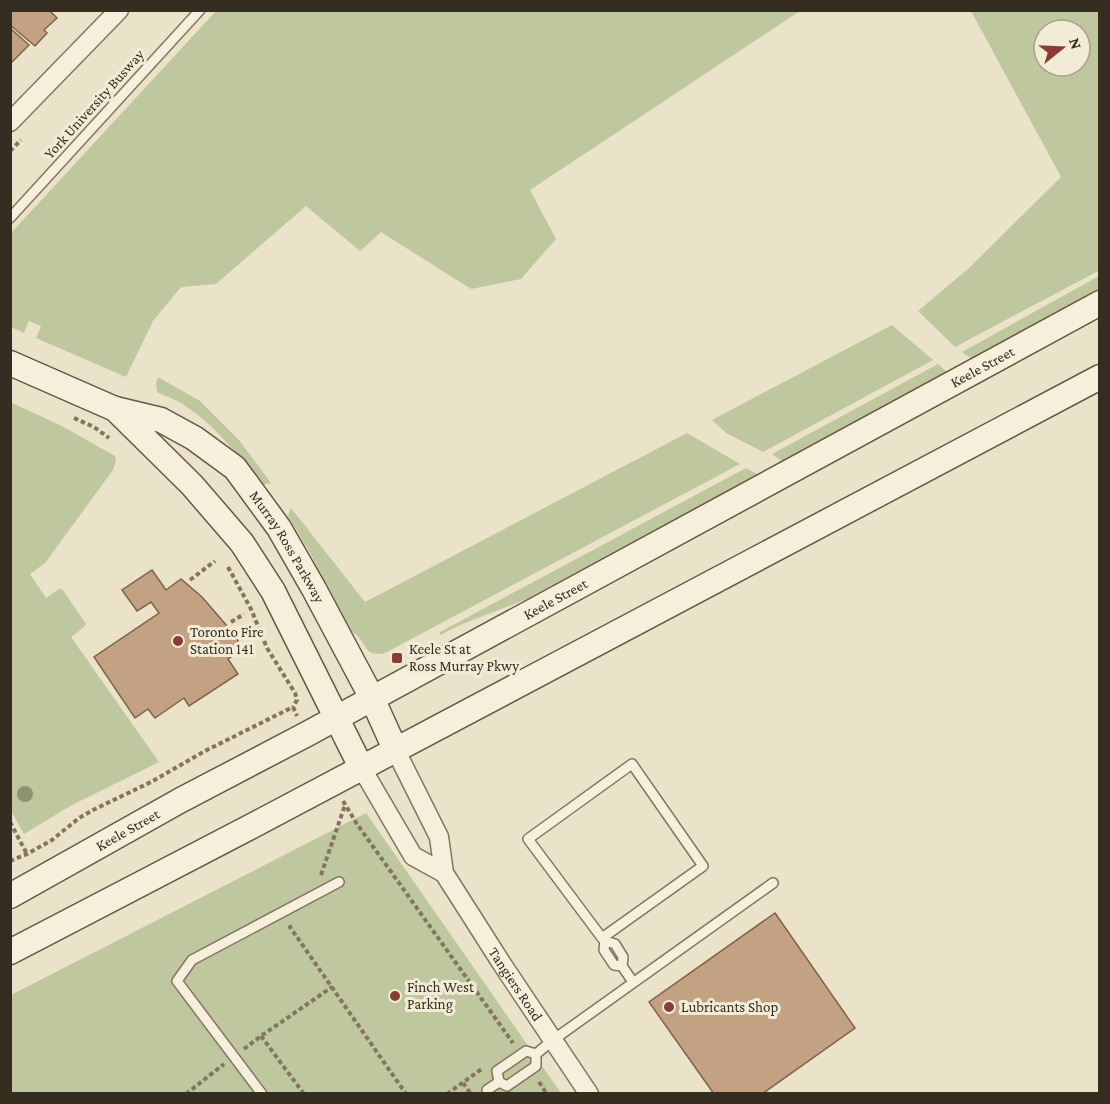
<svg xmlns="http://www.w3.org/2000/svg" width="1110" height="1104" viewBox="0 0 1110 1104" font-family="'Crimson Pro',serif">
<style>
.green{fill:#bfc79e;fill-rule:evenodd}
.building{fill:#c3a283;stroke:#806248;stroke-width:1.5}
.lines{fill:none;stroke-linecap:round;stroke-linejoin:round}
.lane-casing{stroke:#84755f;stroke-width:12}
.street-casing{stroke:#84755f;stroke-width:21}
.secondary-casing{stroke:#665742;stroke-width:27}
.path{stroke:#84755f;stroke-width:4;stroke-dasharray:4.5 3;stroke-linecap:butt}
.lane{stroke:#f5efdb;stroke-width:9}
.street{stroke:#f5efdb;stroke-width:18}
.secondary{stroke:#f5efdb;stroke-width:24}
.tree{fill:#8f9272}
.poi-dot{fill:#8c3c36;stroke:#f2ecd7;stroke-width:2}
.labels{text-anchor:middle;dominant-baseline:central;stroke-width:6;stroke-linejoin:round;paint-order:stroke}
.street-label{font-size:15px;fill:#362d21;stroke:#f2ecd7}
.poi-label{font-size:15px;fill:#362d21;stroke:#f2ecd7;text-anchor:start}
</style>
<rect width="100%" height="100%" fill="#eae2c9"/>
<g class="green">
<path d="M217,10H800V11L530,190L556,239L521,279L471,289L381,232L360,251L306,206L216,284L181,287L153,321L126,377L36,338L41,326L29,321L24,333L11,327V233Z"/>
<path d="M971,11H1099L1100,270L955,347L918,311L968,269L1061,177ZM1044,30H1080V66H1044Z"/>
<path d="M1099,276V290L974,359L969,357L962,352Z"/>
<path d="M892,325L933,360L763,452L726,433L712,420Z"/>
<path d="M938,364L949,374L783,462L772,454Z"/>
<path d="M158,377L200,401L239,440L271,483L262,485C240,458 217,427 187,407C178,400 167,397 157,392L156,382Z"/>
<path d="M10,402L62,426L115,456L116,461L113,470L45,563L30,574L46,598L59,589H62L86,624L84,627L71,637L159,762L72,805L24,834L10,809Z"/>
<path d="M687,433L740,464L385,653C362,658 368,641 352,632L308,549L288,516L291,508L365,602Z"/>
<path d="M746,468L759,475L527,599L460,625L440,635V632Z"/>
<path d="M366,813L561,1093L11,1094V995Z"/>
</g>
<g class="building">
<path d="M10,10H51L50,11L57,18L44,30L47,33L35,46L10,25Z"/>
<path d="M10,28L29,45L10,64Z"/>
<path d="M152,570L166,590L181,579L202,597L233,633L243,649L228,659L238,674L189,706L184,698L155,718L148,709L135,718L94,657L159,613L151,602L137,611L122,590Z"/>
<path d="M775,913L855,1028L762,1094H714L649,1002Z"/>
</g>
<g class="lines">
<defs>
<g id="lane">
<path d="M10,218L200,10"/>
<path d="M602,938L703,866L632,764L528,839L602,938L605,941"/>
<path d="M622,966L614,965L604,950L605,941L615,944L623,957L622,966L633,982"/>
<path d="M499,1082L507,1086L536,1066V1054L553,1040L773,883"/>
<path d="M499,1082L497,1071L526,1051L536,1054"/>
<path d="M487,1090L499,1082"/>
<path d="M262,1094L177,981L192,960L339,882"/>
</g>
<g id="street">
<path d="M10,122L46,85L119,10"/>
<path id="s1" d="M395,749L439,837L444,873L502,964L589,1094"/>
<path d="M361,767L413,856L444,873"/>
</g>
<g id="secondary">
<path id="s2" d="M10,363L115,409L161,420L194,438L235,468L279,528L314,589L372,698L395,749"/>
<path d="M115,409L192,485L242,543L273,591L361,767"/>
<path id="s3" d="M10,896L181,800L307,734L1100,303"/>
<path d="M10,952L252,826L1100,377"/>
</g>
</defs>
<use href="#lane" class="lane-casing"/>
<use href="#street" class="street-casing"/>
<use href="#secondary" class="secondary-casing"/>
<g class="path">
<path d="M10,151L21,140"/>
<path d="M74,418L94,427L109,438"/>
<path d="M228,567L251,609L267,648L295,693L297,700L293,707"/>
<path d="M190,580L215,561"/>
<path d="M231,622L244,614"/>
<path d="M293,707L297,716"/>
<path d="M343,801L357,824L513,1043"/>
<path d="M10,822L27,854"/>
<path d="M10,861L27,854L52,840L79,818L95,809L151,782L205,751L293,707"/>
<path d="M321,875L345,805"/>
<path d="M292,926L290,927L406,1094"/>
<path d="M261,1036L304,1094"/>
<path d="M244,1049L261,1036L332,987"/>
<path d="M539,1082L547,1094"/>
<path d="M463,1083L471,1094"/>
<path d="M186,1094L224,1064"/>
<path d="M447,1094L483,1068"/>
</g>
<use href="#lane" class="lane"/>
<use href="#street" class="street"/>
<use href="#secondary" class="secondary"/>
</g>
<circle class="tree" cx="25" cy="794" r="8"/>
<g class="poi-dot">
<circle cx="178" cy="641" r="6"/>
<rect x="391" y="652" width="12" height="12" rx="3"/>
<circle cx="395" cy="996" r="6"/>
<circle cx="669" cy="1007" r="6"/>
</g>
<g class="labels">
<g class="street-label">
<text transform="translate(94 104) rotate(-48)">York University Busway</text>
<text stroke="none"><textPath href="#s3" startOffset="1107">Keele Street</textPath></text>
<text stroke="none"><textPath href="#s2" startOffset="345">Murray Ross Parkway</textPath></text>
<text stroke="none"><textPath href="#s3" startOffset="621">Keele Street</textPath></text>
<text stroke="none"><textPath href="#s3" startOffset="135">Keele Street</textPath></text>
<text stroke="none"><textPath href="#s1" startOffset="267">Tangiers Road</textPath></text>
</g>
<g class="poi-label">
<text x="190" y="632">Toronto Fire<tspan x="190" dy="17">Station 141</tspan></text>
<text x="409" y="649">Keele St at<tspan x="409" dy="17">Ross Murray Pkwy</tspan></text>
<text x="407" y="987">Finch West<tspan x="407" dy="17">Parking</tspan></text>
<text x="681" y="1007">Lubricants Shop</text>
</g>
</g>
<rect width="1110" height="1104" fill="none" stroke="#362d21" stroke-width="24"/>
<g transform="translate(1062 48) rotate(72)"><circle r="28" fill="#f2ecd7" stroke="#a7a08e" stroke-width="1.5"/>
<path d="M0-4.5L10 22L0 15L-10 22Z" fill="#8c3c36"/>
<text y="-9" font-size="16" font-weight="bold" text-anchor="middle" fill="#362d21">N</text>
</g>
</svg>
